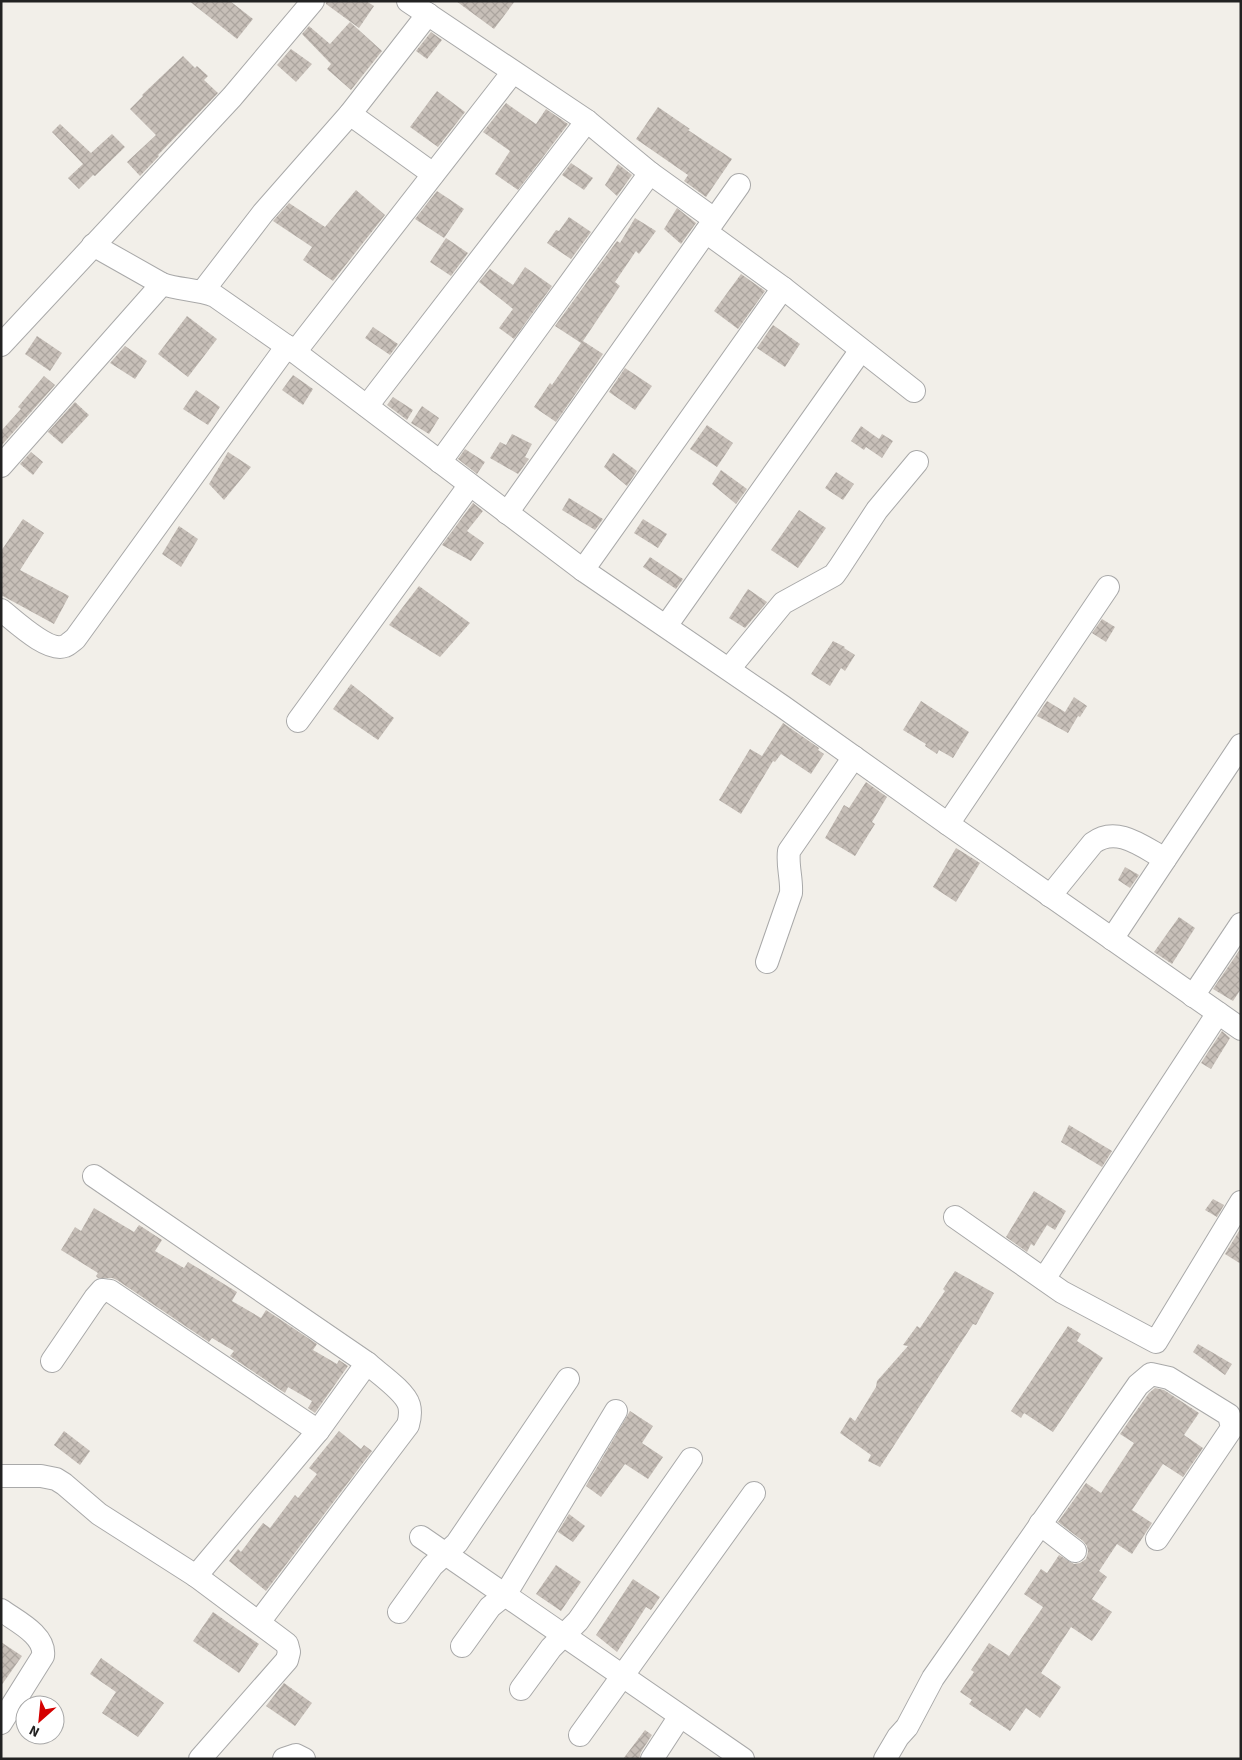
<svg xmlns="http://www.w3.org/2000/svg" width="1242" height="1760" viewBox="0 0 1242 1760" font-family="'Source Sans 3',sans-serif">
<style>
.building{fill:url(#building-cross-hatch)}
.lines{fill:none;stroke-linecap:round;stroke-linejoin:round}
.minor-casing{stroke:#a9a9a9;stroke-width:24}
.minor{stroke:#fff;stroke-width:22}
</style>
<defs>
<pattern id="building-cross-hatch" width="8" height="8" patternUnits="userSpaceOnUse" patternTransform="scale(1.25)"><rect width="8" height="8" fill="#c7bfb8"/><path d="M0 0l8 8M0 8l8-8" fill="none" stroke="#aba49e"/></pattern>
</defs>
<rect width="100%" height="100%" fill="#f2efe9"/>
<g class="building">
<path d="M189,1H230L253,19L237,39Z"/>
<path d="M326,1H366L374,6L359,28L326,4Z"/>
<path d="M456,1H515L494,29Z"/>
<path d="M350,22L382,51L351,90L327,69L331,64L302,34L309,26L330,44Z"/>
<path d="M431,32L442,40L427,59L416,51Z"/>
<path d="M291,49L312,64L296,82L277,65Z"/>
<path d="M183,56L195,68L197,66L208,76L204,80L218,93L158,155L159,156L140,176L127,162L156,135L130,109L143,96L142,95Z"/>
<path d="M437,91L465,112L438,147L410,127Z"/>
<path d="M506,103L536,124L546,109L568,124L518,190L495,174L510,151L483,132Z"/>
<path d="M658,107L690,129L688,130L732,159L706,197L684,181L688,175L636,139Z"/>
<path d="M60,124L91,153L112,134L125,147L95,176L93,175L79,189L68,178L83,164L52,132Z"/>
<path d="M571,163L593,178L584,190L562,175Z"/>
<path d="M618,164L632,175L617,196L605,185Z"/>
<path d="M356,190L385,215L333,281L303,260L312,247L273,221L289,203L325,227Z"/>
<path d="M437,191L464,209L444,238L415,219Z"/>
<path d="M677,208L696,223L681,244L664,229Z"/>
<path d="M569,217L591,232L571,259L547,243L556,230L559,231Z"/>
<path d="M635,218L656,231L639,254L636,251L615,282L620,286L583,341L603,354L556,422L534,407L550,383L552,385L581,343L555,326L617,241L620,243Z"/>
<path d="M446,238L468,253L451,276L430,262Z"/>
<path d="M525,267L552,286L514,339L499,328L513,309L479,282L490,269L513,285Z"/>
<path d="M741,274L765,291L738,329L714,311Z"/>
<path d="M187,316L217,339L188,377L158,354Z"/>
<path d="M773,325L800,344L785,367L757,348Z"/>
<path d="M373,327L398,344L390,355L365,338Z"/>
<path d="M37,336L62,353L50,371L25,354Z"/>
<path d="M125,346L147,361L135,379L110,363Z"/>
<path d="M625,368L652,386L635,410L609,392Z"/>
<path d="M293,375L313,389L303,405L282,390Z"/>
<path d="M44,376L55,385L1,446V431L21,409L18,407Z"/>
<path d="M196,390L220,407L208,425L183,409Z"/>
<path d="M393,397L413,410L407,420L387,405Z"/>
<path d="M75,402L89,415L62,444L48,432Z"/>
<path d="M422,406L439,418L429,434L411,423Z"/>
<path d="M707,425L733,443L717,467L690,449Z"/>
<path d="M861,426L879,439L882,434L893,441L882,458L866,447L864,450L851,441Z"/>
<path d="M512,434L532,444L525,457L529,459L518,474L490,458L500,442L506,445Z"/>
<path d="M465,449L485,462L477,474L458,459Z"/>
<path d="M31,452L43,462L33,475L20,464Z"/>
<path d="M228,452L251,467L224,500L209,484Z"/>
<path d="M613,453L637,471L627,486L604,467Z"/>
<path d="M721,470L747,489L736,504L712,484Z"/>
<path d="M836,472L854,484L843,500L825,488Z"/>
<path d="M569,498L603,519L595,530L562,510Z"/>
<path d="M473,503L483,511L467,531L484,543L471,561L442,545Z"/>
<path d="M799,510L826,528L798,568L771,550Z"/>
<path d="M23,519L44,533L20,570L69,596L54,624L1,595V551Z"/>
<path d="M643,519L667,534L658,548L634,533Z"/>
<path d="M179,526L198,539L181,567L162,554Z"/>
<path d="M650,557L683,579L676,589L643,567Z"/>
<path d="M419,586L470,623L440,657L389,625Z"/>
<path d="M748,589L767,602L745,628L729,618Z"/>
<path d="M1102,619L1115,627L1106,642L1092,633Z"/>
<path d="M833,641L845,647L844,648L855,655L845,671L841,668L830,686L811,674Z"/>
<path d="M351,684L394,718L378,740L333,709Z"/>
<path d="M1074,697L1087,706L1080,717L1078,716L1068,733L1037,716L1047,701L1065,712Z"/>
<path d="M921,701L969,732L953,758L939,750L937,754L925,746L926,744L903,730Z"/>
<path d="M783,723L819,748L818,750L824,754L811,774L781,754L775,762L773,761L741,814L719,800L750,749L762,756Z"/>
<path d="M866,782L887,797L872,822L875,824L855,856L825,838L844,805L849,808Z"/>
<path d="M956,848L980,863L956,902L933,887Z"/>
<path d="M1125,867L1139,875L1130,888L1118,880Z"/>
<path d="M1179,917L1195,928L1172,964L1154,952Z"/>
<path d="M1241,948V989L1233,1001L1213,989Z"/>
<path d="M1222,1031L1230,1038L1211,1069L1201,1063Z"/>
<path d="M1069,1125L1112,1151L1102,1167L1061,1142Z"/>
<path d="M1034,1191L1066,1211L1055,1230L1047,1225L1034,1246L1031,1244L1027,1252L1006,1237Z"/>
<path d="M1213,1199L1224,1205L1217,1217L1205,1210Z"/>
<path d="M94,1208L134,1232L139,1225L162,1240L155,1251L184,1268L188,1262L237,1292L232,1301L261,1318L266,1310L317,1344L313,1350L337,1364L339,1360L348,1366L315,1413L308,1408L312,1401L288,1387L285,1393L230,1356L234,1351L212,1338L209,1342L117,1280L112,1278H98L96,1276L98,1273L61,1250L75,1227L81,1231Z"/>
<path d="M1241,1228V1264L1225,1254Z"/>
<path d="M955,1271L994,1293L976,1325L973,1324L880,1467L868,1461L871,1455L840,1433L850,1417L855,1421L876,1387L877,1381L908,1346L903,1345L917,1326L920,1328L945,1291L943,1289Z"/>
<path d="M1068,1326L1081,1334L1077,1341L1103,1358L1053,1432L1024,1413L1021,1418L1011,1411Z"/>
<path d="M1198,1344L1232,1364L1225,1375L1193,1352Z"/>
<path d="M1155,1388L1164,1390L1199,1413L1184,1435L1203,1448L1183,1477L1163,1464L1132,1510L1152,1523L1132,1554L1117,1544L1099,1571L1107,1577L1092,1599L1112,1612L1092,1641L1071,1627L1041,1673L1061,1687L1040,1718L1026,1708L1010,1731L969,1704L972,1700L960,1692L974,1672L971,1670L989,1643L1009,1656L1043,1607L1024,1594L1041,1569L1047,1573L1059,1555L1074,1564L1080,1563L1086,1559L1088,1552L1087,1546L1083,1541L1058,1522L1086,1483L1101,1493L1134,1443L1120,1434L1149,1393Z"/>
<path d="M630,1411L653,1426L642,1443L663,1457L648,1479L625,1464L601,1497L586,1486Z"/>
<path d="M64,1431L90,1451L80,1465L54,1445Z"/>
<path d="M339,1431L361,1449L364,1445L372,1451L266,1591L229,1561L238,1549L241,1552L263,1523L270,1528L295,1495L298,1498L317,1474L309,1468Z"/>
<path d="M569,1514L585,1526L573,1542L558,1532Z"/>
<path d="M556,1565L581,1582L561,1611L536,1594Z"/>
<path d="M633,1579L660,1597L651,1610L646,1607L617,1652L596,1635Z"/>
<path d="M213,1612L259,1644L239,1673L193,1641Z"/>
<path d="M1,1642L22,1656L1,1686Z"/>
<path d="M101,1658L164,1703L138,1737L102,1713L116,1692L90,1674Z"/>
<path d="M284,1683L312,1703L295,1726L266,1706Z"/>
<path d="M645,1730L652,1735L641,1752L639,1759H623Z"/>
</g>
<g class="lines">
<defs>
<g id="minor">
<path d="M408,1L587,121L650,173L714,219"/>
<path d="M350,114L433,174"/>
<path d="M706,232L783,288L914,391"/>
<path d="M93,245L162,284C179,290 198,289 215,296L295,352L583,570L782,706L948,824L1241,1029"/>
<path d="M203,291L263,213L350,114L428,14"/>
<path d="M1,345L232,97L313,1"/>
<path d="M295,352L513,72"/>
<path d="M367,406L587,121"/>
<path d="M440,462L650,173"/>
<path d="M1,466L162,284"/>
<path d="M507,513L739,185"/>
<path d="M583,570L783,288"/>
<path d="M1,610C14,620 48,653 65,646C68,645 72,641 75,639L287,346"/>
<path d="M666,626L861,350"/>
<path d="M729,669L783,603L834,575L839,568L877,510L917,462"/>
<path d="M298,721L469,486"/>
<path d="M948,824L1108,587"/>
<path d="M1050,896L1093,843C1117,825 1143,847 1165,859"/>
<path d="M1112,939L1241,745"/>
<path d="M767,962L791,893C792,879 787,865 789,851L854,757"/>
<path d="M1193,996L1241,924"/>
<path d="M94,1176L367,1363C378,1373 405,1391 409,1405C411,1412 410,1418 408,1425L259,1622"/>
<path d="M955,1217L1062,1292L1156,1342L1241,1202"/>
<path d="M1044,1279L1218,1013"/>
<path d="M52,1361L95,1298L102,1290L110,1291L318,1431"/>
<path d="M1,1476H41L56,1479L64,1484L99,1514L196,1576L287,1644L289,1652L287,1660L200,1759"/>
<path d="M1040,1524L1075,1551"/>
<path d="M421,1537L743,1759"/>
<path d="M196,1576L318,1431L367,1363"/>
<path d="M1,1610C16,1621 46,1635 43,1656L1,1723"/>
<path d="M399,1612L432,1566L457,1543L568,1379"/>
<path d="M462,1646L490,1607L505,1595L616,1411"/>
<path d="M521,1689L551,1648L578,1621L691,1459"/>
<path d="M580,1735L754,1493"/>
<path d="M284,1759L296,1755L304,1759"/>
<path d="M652,1759L680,1716"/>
<path d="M885,1759L898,1737L907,1727L933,1678L1138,1385L1151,1374L1169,1378L1229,1415L1232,1428L1157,1539"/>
</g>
</defs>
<use href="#minor" class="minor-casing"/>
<use href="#minor" class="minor"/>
</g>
<rect width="1242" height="1760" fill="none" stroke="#222222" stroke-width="5"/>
<g transform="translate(40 1720) rotate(207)"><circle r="24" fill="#ffffff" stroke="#a7a7a7"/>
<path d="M0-4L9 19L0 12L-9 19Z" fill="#d40000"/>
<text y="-8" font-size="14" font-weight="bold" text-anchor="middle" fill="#222222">N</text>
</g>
</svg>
